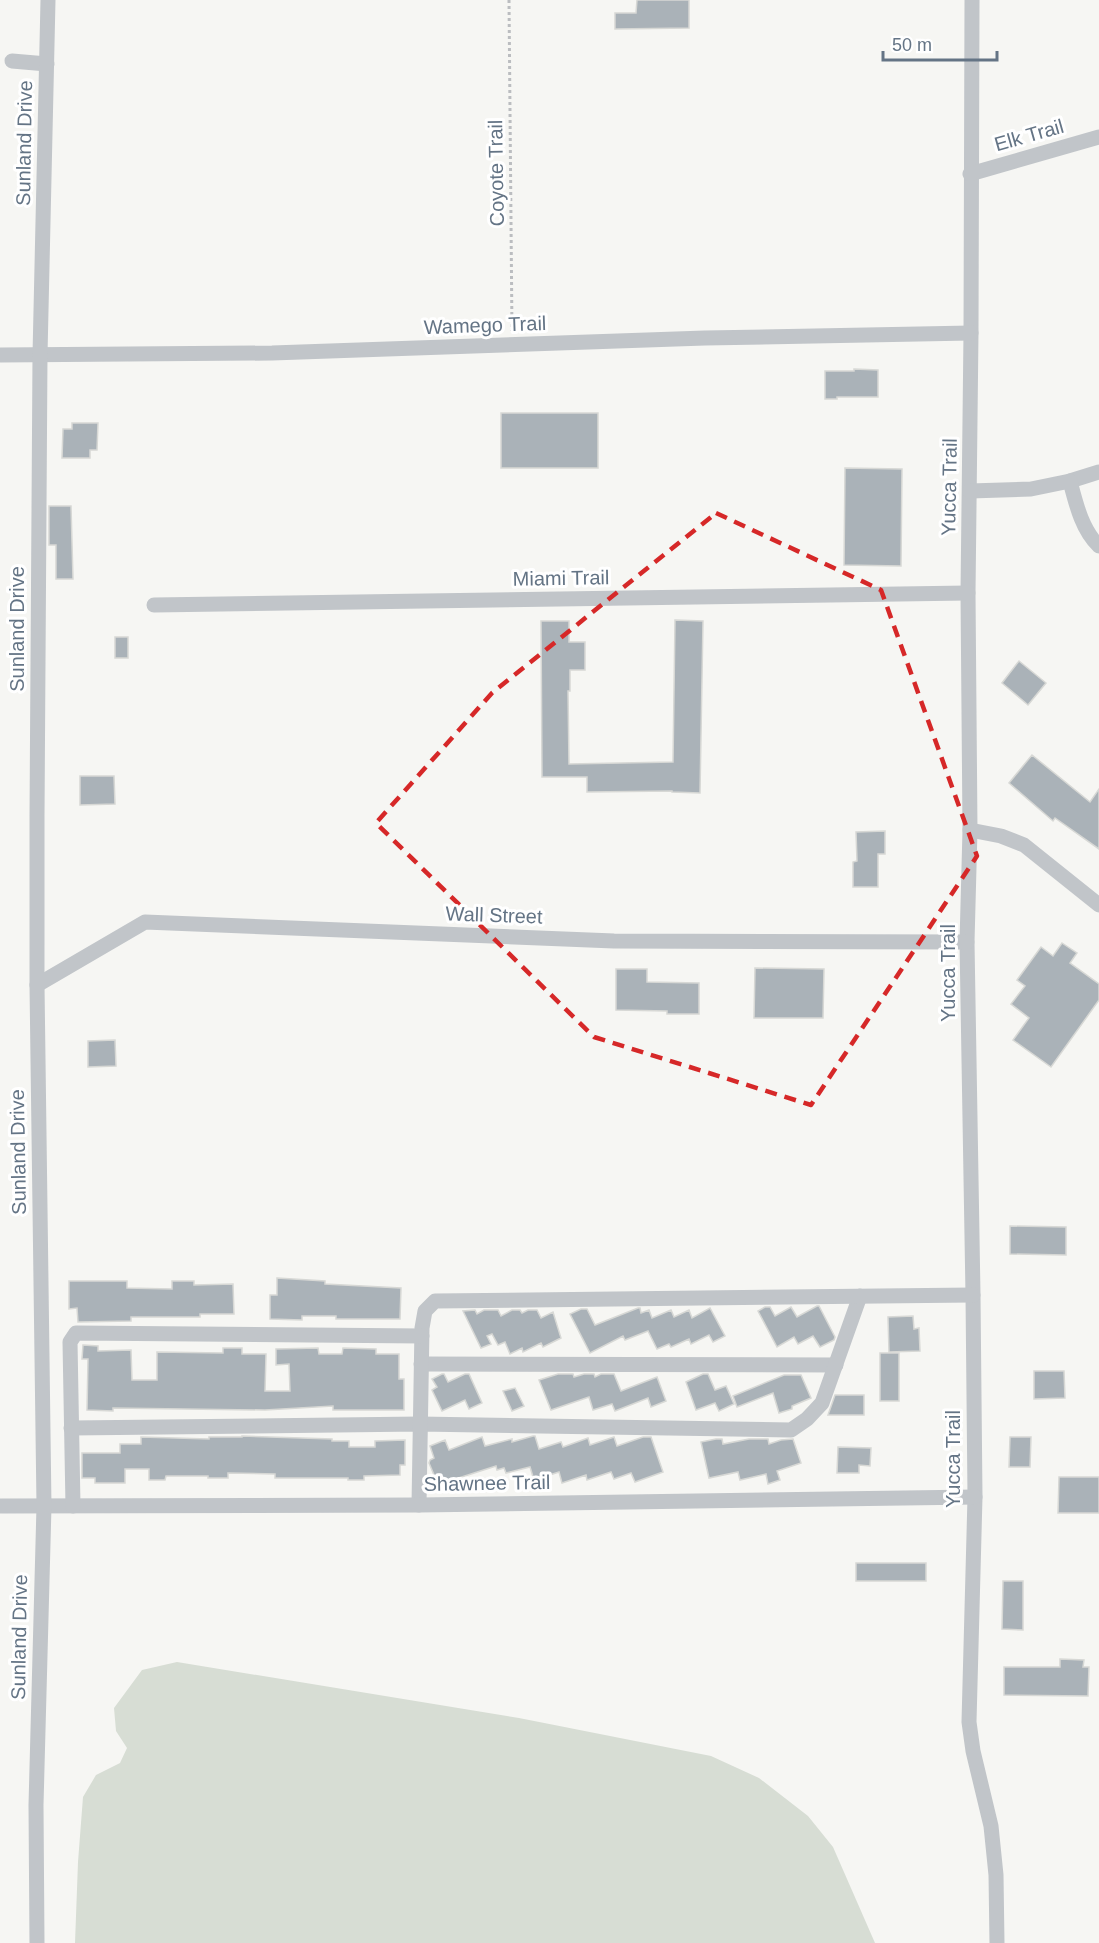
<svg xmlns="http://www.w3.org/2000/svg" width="1099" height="1943" viewBox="0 0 1099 1943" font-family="Arial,sans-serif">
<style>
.green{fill:#d7ddd4}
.building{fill:#aab2b8;stroke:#d7d8d5;stroke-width:1.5}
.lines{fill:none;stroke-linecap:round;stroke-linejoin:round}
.path{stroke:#bbbdc0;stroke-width:3;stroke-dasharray:3 3;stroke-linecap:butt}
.minor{stroke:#c1c5c9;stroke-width:15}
.marked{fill:none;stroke:#d62828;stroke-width:4.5;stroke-dasharray:12 8;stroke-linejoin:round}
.labels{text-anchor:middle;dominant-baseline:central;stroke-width:6;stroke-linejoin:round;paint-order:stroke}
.street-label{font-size:20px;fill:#647485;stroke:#fff}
</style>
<rect width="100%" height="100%" fill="#f6f6f3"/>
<path class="green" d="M177,1662L519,1718L711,1756L759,1778L808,1816L833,1847L875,1943H75L78,1862L83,1797L96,1775L120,1763L127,1748L116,1731L114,1708L142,1670Z"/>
<g class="building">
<path d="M637,0H689V28L615,29V13H636Z"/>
<path d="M854,369L878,370V397H837V399H825V371H854Z"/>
<rect x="501" y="413" width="97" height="55"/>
<path d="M72,423H98L97,450H90V458H62L63,429H72Z"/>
<path d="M845,468L902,469L901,566L844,565Z"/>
<path d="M49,506H71L73,579H56V545H49Z"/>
<path d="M675,620L703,621L700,793L672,792V791L587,792V777H542L541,621H569V642H585V670H570V691H568L569,764L673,762Z"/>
<rect x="115" y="637" width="13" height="21"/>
<path d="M1019,661L1046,683L1028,705L1002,683Z"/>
<path d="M1032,755L1090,802L1099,789V849L1055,818L1053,821L1009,783Z"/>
<path d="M80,776H114L115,804L80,805Z"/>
<path d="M885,831V854H878V887H853V862L857,861L856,832Z"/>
<path d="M1062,943L1077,953L1070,963L1099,984V1000L1051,1067L1013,1040L1029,1018L1011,1004L1025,986L1017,980L1041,947L1053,956Z"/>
<path d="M755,968L824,969L823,1018H754Z"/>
<path d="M616,969H647V982L699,983V1014H667V1011L616,1010Z"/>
<path d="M115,1040L116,1066L88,1067V1041Z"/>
<path d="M1010,1226L1066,1227V1255L1010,1254Z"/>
<path d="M277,1278L325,1281V1284L401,1288L400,1319H336V1316H302V1320L270,1319V1295H277Z"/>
<path d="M69,1281H127V1288L172,1289V1281H194V1285L233,1284L234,1314H200V1317H131V1321L78,1322L77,1308L69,1309Z"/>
<path d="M817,1306H819L835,1337L834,1340L820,1347L813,1336L798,1344L794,1337L777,1347L758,1311L765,1307H770L775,1316L791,1307L797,1317Z"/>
<path d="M638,1308H640L641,1313L649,1310L652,1318L671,1310L674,1317L689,1310L692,1318L710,1308L725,1336L713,1342L709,1335L691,1344L689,1339L671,1347L669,1344L657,1349L648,1331L625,1340L623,1336L590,1353L570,1314L581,1309H587L595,1325Z"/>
<path d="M475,1310L477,1314L484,1310H498L501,1316L512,1310H520L522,1313L528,1310H537L541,1318L553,1312L561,1338L543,1347L541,1343L523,1352L522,1348L510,1354L505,1342L498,1345L492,1334L487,1336L491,1344L481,1348L463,1311Z"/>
<path d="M913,1316L914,1329L919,1328L920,1351L889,1352L888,1317Z"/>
<path d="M83,1345L98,1346V1351L131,1350L132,1380H157V1352L223,1353V1348H242V1354H266L265,1391H290L289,1364L276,1365V1349L318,1348L319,1354H342L343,1348L376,1349V1354H399V1379H404V1410H333V1406L265,1410L113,1408V1411L87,1410L88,1359H82Z"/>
<rect x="880" y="1353" width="19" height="48"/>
<path d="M1034,1371H1064L1065,1398L1034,1399Z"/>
<path d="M442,1374H444L448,1382L465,1374H469L482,1403L469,1409L465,1400L442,1411L432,1390L437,1387L432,1379Z"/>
<path d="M558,1374H573L574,1377L584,1374H594L595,1377L601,1374H614L621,1391L657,1377L666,1401L651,1407L648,1398L615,1411L612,1404L593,1410L589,1397L551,1410L539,1380Z"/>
<path d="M703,1374H708L715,1390L726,1386L734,1404L719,1411L715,1403L696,1410L686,1382Z"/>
<path d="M784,1375H801L811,1398L792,1406V1409L779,1413L773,1393L737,1407L733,1396Z"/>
<path d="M515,1388L524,1406L512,1411L503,1391Z"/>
<path d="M835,1395H864V1415H828Z"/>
<path d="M242,1436L332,1439V1441H349V1447H375V1441L405,1440V1465H400V1475L364,1476V1480H348V1478H275V1474L228,1473V1478H208V1476H166L165,1480H149V1469H125V1483H95V1478H82V1453H120V1444H141V1437L209,1439V1437H242Z"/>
<path d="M533,1436H535L539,1449L561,1442L563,1447L588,1438L590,1445L614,1437L617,1446L643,1437H651L663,1472L635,1482L631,1473L614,1479L611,1472L587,1480L586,1475L562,1483L559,1472L534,1480L530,1467L506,1473L504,1468L497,1470L496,1466L446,1482L445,1479L437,1482L429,1463L430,1460L434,1458L430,1446L445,1440L449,1450L482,1437L485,1446L512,1439V1442Z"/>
<path d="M1010,1437H1031L1030,1467H1009Z"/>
<path d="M716,1439H722L723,1444L749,1439H768L769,1444L781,1440L793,1439L801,1463L777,1471L780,1480L768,1484L766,1474L740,1480L738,1472L709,1478L701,1442Z"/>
<path d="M838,1447L871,1448L870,1466L859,1465V1473H837Z"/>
<path d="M1059,1477H1099V1513H1058Z"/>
<rect x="856" y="1563" width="70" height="18"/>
<path d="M1003,1581H1023V1630L1002,1629Z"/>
<path d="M1060,1659L1084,1660L1083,1667H1089L1088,1696L1004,1695V1667H1060Z"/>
</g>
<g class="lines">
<path class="path" d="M509,0L512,331"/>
<g class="minor">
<path d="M972,0L971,333L968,593L970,830L967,942L973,1295L975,1497L969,1722L973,1751L991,1826L996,1875L997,1943"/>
<path d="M12,61L47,64"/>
<path d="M970,174L1099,137"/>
<path d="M0,355L272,353L705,338L971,333"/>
<path d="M1070,481L1099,472"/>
<path d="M970,491L1031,489L1070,481C1076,504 1082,530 1099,546"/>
<path d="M154,605L968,593"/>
<path d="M970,830L1001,836L1024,845L1099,905"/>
<path d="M37,985L145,922L614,941L967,942"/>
<path d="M421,1364L836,1365"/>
<path d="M71,1428L420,1424L791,1430L807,1419L822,1403L860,1296"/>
<path d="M419,1505L422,1328L425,1311L435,1301L973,1295"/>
<path d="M0,1506L419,1505L975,1497"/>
<path d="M73,1506L70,1342L76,1333L422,1336"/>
<path d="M37,1943L36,1805L44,1506L37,985V817L40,355L48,0"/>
</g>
</g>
<path class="marked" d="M716,513L881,590L977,856L811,1105L594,1037L376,823L492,693Z"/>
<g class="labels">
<g class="street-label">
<text transform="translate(1029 135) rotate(-16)">Elk Trail</text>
<text transform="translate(24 143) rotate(-89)">Sunland Drive</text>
<text transform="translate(496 173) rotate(-91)">Coyote Trail</text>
<text transform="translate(485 325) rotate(-2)">Wamego Trail</text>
<text transform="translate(949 487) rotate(-89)">Yucca Trail</text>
<text transform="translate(561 578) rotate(-1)">Miami Trail</text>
<text transform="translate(17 629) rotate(-90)">Sunland Drive</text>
<text transform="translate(494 915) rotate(2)">Wall Street</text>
<text transform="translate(948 973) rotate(-90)">Yucca Trail</text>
<text transform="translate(18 1152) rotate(-91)">Sunland Drive</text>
<text transform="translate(953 1459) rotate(-90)">Yucca Trail</text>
<text transform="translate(487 1483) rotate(-1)">Shawnee Trail</text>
<text transform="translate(19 1637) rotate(-89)">Sunland Drive</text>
</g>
</g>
<path d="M883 51v9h114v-9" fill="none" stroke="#647485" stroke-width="3"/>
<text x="892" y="51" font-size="18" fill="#647485" stroke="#ffffff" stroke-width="4.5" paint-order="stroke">50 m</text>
</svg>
